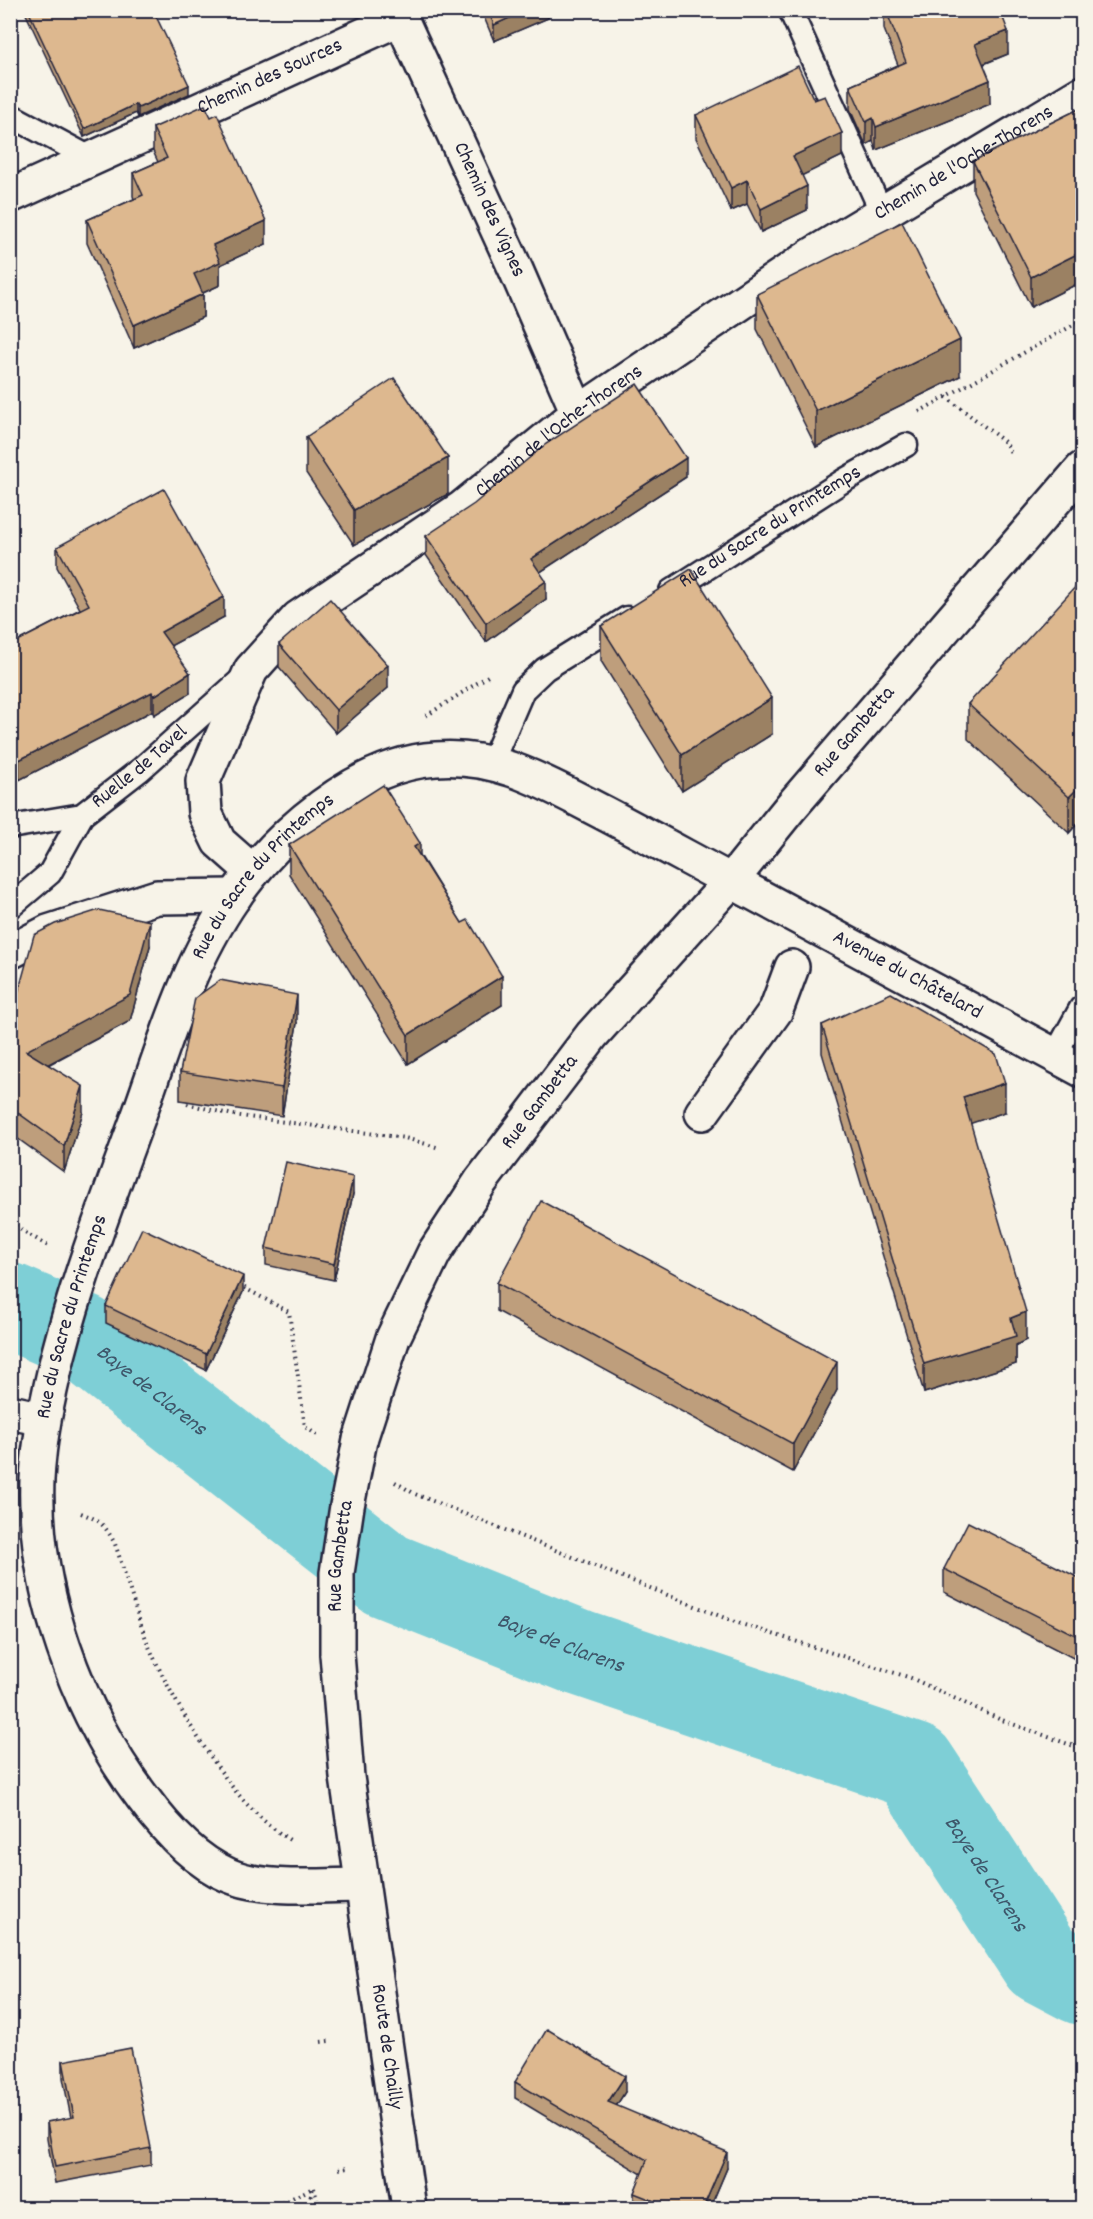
<svg xmlns="http://www.w3.org/2000/svg" width="1093" height="2219" viewBox="0 0 1093 2219" font-family="Dekko,sans-serif">
<style>
.lines{fill:none;stroke-linecap:round;stroke-linejoin:round}
.river{stroke:#7ecfd6;stroke-width:86}
.service-casing{stroke:#22223b;stroke-width:27}
.pedestrian-casing{stroke:#22223b;stroke-width:38}
.minor-casing{stroke:#22223b;stroke-width:38}
.tertiary-casing{stroke:#22223b;stroke-width:38}
.secondary-casing{stroke:#22223b;stroke-width:38}
.path{stroke:#22223b;stroke-width:4;stroke-dasharray:1.5 4.5;stroke-linecap:butt}
.service{stroke:#f7f3e8;stroke-width:22}
.pedestrian{stroke:#f7f3e8;stroke-width:33}
.minor{stroke:#f7f3e8;stroke-width:33}
.tertiary{stroke:#f7f3e8;stroke-width:33}
.secondary{stroke:#f7f3e8;stroke-width:33}
.secondary-bridge-casing{stroke:#22223b;stroke-width:38;stroke-linecap:butt}
.secondary-bridge{stroke:#f7f3e8;stroke-width:33}
.wall{fill:#be9e7b;stroke:#22223b;stroke-width:1.5}
.shaded-wall{fill:#9b8164;stroke:#22223b;stroke-width:1.5}
.building{fill:#ddb88f;stroke:#22223b;stroke-width:1.5}
.labels{text-anchor:middle;dominant-baseline:central;stroke-width:5;stroke-linejoin:round;paint-order:stroke}
.street-label{font-size:21px;fill:#22223b;stroke:#f7f3e8}
.water-label{font-size:22px;font-style:italic;fill:#3e566a;stroke:#f7f3e8}
</style>
<rect width="100%" height="100%" fill="#f7f3e8"/>
<filter id="ink" filterUnits="userSpaceOnUse"><feTurbulence type="fractalNoise" baseFrequency=".0167" numOctaves="2"/><feDisplacementMap in="SourceGraphic" scale="12" xChannelSelector="R" yChannelSelector="G"/><feConvolveMatrix kernelMatrix="1 2 1 2 8 2 1 2 1" color-interpolation-filters="sRGB"/></filter>
<g filter="url(#ink)">
<g class="lines">
<path class="river" id="s1" d="M10,1306L82,1337L386,1575L578,1652L914,1766L1042,1961L1082,1982"/>
<defs>
<g id="service">
<path d="M790,10L882,213"/>
<path d="M10,115L92,159"/>
<path id="s2" d="M671,591L843,481L906,445"/>
<path d="M492,762L523,690L545,669L627,618"/>
<path id="s3" d="M10,827L82,815L140,770L244,677"/>
<path d="M10,907L50,873L82,815"/>
<path d="M1055,1055L1081,1008"/>
</g>
<path id="pedestrian" d="M702,1113L776,1010L792,967"/>
<g id="minor">
<path id="s4" d="M397,10L516,270L578,413"/>
<path id="s5" d="M10,196L401,18"/>
<path id="s6" d="M253,872L219,842L205,813L203,781L251,670L298,618L462,508L578,413L812,255L1082,93"/>
<path d="M10,952L48,932L157,897L235,896"/>
<path d="M10,1412L43,1419"/>
<path id="s7" d="M362,1885C323,1885 264,1891 228,1875C193,1860 165,1828 143,1798C77,1711 33,1590 37,1480C39,1438 48,1397 58,1356C79,1275 109,1197 138,1118C165,1042 188,963 234,897C278,834 357,764 436,759C500,754 549,785 604,813C646,835 688,858 731,881"/>
</g>
<g id="tertiary">
<path id="s8" d="M731,881L1082,1070"/>
</g>
<g id="secondary">
<path id="s9" d="M360,1440L393,1338L434,1253L481,1181L592,1035L731,881L790,808L1082,469"/>
<path id="s10" d="M337,1654L347,1777L409,2208"/>
</g>
</defs>
<use href="#service" class="service-casing"/>
<use href="#pedestrian" class="pedestrian-casing"/>
<use href="#minor" class="minor-casing"/>
<use href="#tertiary" class="tertiary-casing"/>
<use href="#secondary" class="secondary-casing"/>
<g class="path">
<path d="M946,397L1006,443L1011,453"/>
<path d="M919,412L1082,320"/>
<path d="M426,716L488,676"/>
<path d="M187,1104L233,1115L405,1138L440,1148"/>
<path d="M10,1223L48,1246"/>
<path d="M239,1285L289,1312L305,1427L319,1436"/>
<path d="M395,1482L415,1494L735,1622L911,1678L999,1719L1082,1749"/>
<path d="M81,1513C101,1521 105,1525 115,1544C127,1578 136,1615 150,1649C167,1687 187,1722 211,1757C235,1793 256,1819 293,1842"/>
<path d="M321,2042L329,2041"/>
<path d="M339,2169L347,2167"/>
<path d="M314,2188L319,2208"/>
<path d="M271,2208L313,2188L307,2208"/>
</g>
<use href="#service" class="service"/>
<use href="#pedestrian" class="pedestrian"/>
<use href="#minor" class="minor"/>
<use href="#tertiary" class="tertiary"/>
<use href="#secondary" class="secondary"/>
<defs>
<g id="secondary-bridge">
<path id="s11" d="M337,1654V1573L347,1506L360,1440"/>
</g>
</defs>
<use href="#secondary-bridge" class="secondary-bridge-casing"/>
<use href="#secondary-bridge" class="secondary-bridge"/>
</g>
<g class="wall">
<path d="M24,10H153L189,94L138,117L136,113L84,137Z"/>
<path d="M481,10H548V18L494,41Z"/>
<path d="M884,10H1000L1008,54L984,64L990,104L876,150L873,141L866,145L850,109V86L898,65L884,29Z"/>
<path d="M1083,107V281L1031,307L973,191V161Z"/>
<path d="M696,115L842,156L802,175L807,210L761,232L747,204L731,211L696,138Z"/>
<path d="M153,128L266,244L220,265V285L203,293V317L134,348L87,243V220L134,199L133,196V173L158,162L153,151Z"/>
<path d="M757,294L960,376L816,447L757,329Z"/>
<path d="M306,437L448,494L354,545L306,473Z"/>
<path d="M686,477L540,572L546,599L486,642L426,555V536Z"/>
<path d="M57,547L224,617L170,646L190,693L154,715L152,711L19,780L10,763V645L80,609L57,567Z"/>
<path d="M1083,588V818L1069,833L968,739V704Z"/>
<path d="M601,626L772,734L682,791L601,661Z"/>
<path d="M279,644L388,688L336,733L279,667Z"/>
<path d="M289,845L420,855L462,923L502,1005L408,1064L289,874Z"/>
<path d="M150,946L130,1021L48,1065L83,1112L64,1172L10,1133V1022Z"/>
<path d="M297,1023L282,1116L180,1100V1072Z"/>
<path d="M822,1025L1005,1112L970,1123L1026,1340L1016,1345V1364L924,1393L822,1053Z"/>
<path d="M353,1194L334,1280L266,1265V1248Z"/>
<path d="M497,1283L837,1390L793,1472L497,1311Z"/>
<path d="M243,1292L206,1370L106,1323V1306Z"/>
<path d="M944,1569L1083,1580V1663L944,1592Z"/>
<path d="M63,2061L151,2148V2165L55,2183L47,2139V2122L71,2118L63,2078Z"/>
<path d="M515,2082L625,2092L616,2106L727,2168L710,2208H634V2193L642,2174L515,2098Z"/>
</g>
<g class="shaded-wall">
<path d="M527,10H548V18L494,41V25Z"/>
<path d="M1008,31V54L975,67V44Z"/>
<path d="M990,80V104L876,150V127Z"/>
<path d="M189,85V94L138,117V108Z"/>
<path d="M136,104V113L84,137V129Z"/>
<path d="M873,118V141L866,145V122Z"/>
<path d="M842,133V156L793,180V156Z"/>
<path d="M747,180V204L731,211V188Z"/>
<path d="M807,186V210L761,232V209Z"/>
<path d="M266,221V244L220,265V285L194,297V274L213,245Z"/>
<path d="M1083,251V281L1031,307V277Z"/>
<path d="M203,294V317L134,348V325Z"/>
<path d="M960,340V376L816,447V411Z"/>
<path d="M448,458V494L354,545V510Z"/>
<path d="M686,458V477L531,578V559Z"/>
<path d="M546,581V599L486,642V623Z"/>
<path d="M224,597V617L161,651V632Z"/>
<path d="M388,665V688L336,733V710Z"/>
<path d="M190,673V693L154,715V696Z"/>
<path d="M152,692V711L19,780V760Z"/>
<path d="M772,698V734L682,791V755Z"/>
<path d="M1083,783V818L1069,833V797Z"/>
<path d="M420,843V872L414,847Z"/>
<path d="M150,921V946L130,1021L26,1076V1051Z"/>
<path d="M502,976V1005L408,1064V1035Z"/>
<path d="M297,995V1023L282,1116V1088Z"/>
<path d="M1005,1083V1112L963,1126V1097Z"/>
<path d="M83,1086V1112L64,1172V1146Z"/>
<path d="M353,1177V1194L334,1280V1264Z"/>
<path d="M243,1276V1292L206,1370V1354Z"/>
<path d="M1026,1312V1340L1016,1345V1364L924,1393V1364L1011,1318Z"/>
<path d="M837,1362V1390L793,1472V1444Z"/>
<path d="M625,2076V2092L608,2119V2102Z"/>
<path d="M727,2152V2168L710,2208H703Z"/>
</g>
<g class="building">
<path d="M28,10H153L189,85L138,108L136,104L84,129Z"/>
<path d="M488,10H527L494,25Z"/>
<path d="M886,10H1000L1008,31L975,44L990,80L876,127L873,118L866,122L850,86L906,62Z"/>
<path d="M798,66L814,100L825,96L842,133L793,156L807,186L761,209L747,180L731,188L696,115Z"/>
<path d="M205,105L211,117L217,114L266,221L213,245L220,262L194,274L203,294L134,325L87,220L143,195L133,173L167,158L153,128Z"/>
<path d="M1083,107V251L1031,277L973,161Z"/>
<path d="M902,222L960,340L816,411L757,294Z"/>
<path d="M394,378L448,458L354,510L306,437Z"/>
<path d="M637,384L686,458L531,559L546,581L486,623L426,536L474,504L546,444Z"/>
<path d="M164,489L224,597L161,632L190,673L154,696L152,692L19,760L10,743V645L89,605L57,547Z"/>
<path d="M691,569L772,698L682,755L601,626Z"/>
<path d="M1078,584L1083,588V783L1069,797L968,704Z"/>
<path d="M330,599L388,665L336,710L279,644Z"/>
<path d="M383,785L420,843L414,847L462,923L468,920L502,976L408,1035L289,845Z"/>
<path d="M99,910L150,921L130,995L26,1051L83,1086L64,1146L10,1107V1022L34,935L55,924Z"/>
<path d="M220,980L297,995L282,1088L180,1072L195,998Z"/>
<path d="M891,993L996,1054L1005,1083L963,1097L1026,1312L1011,1318L1016,1336L924,1364L822,1025Z"/>
<path d="M286,1162L353,1177L334,1264L266,1248Z"/>
<path d="M541,1201L837,1362L793,1444L497,1283Z"/>
<path d="M142,1228L243,1276L206,1354L106,1306Z"/>
<path d="M968,1522L1083,1580V1639L944,1569Z"/>
<path d="M547,2029L625,2076L608,2102L727,2152L703,2208H672L634,2193L647,2160L515,2082Z"/>
<path d="M131,2048L151,2148L55,2167L47,2122L74,2117L63,2061Z"/>
</g>
</g>
<g class="labels">
<g class="street-label">
<text stroke="none"><textPath href="#s5" startOffset="286">Chemin des Sources</textPath></text>
<text stroke="none"><textPath href="#s6" startOffset="1108">Chemin de l'Oche-Thorens</textPath></text>
<text stroke="none"><textPath href="#s4" startOffset="220">Chemin des Vignes</textPath></text>
<text stroke="none"><textPath href="#s6" startOffset="622">Chemin de l'Oche-Thorens</textPath></text>
<text stroke="none"><textPath href="#s2" startOffset="118">Rue du Sacre du Printemps</textPath></text>
<text stroke="none"><textPath href="#s9" startOffset="872">Rue Gambetta</textPath></text>
<text stroke="none"><textPath href="#s3" startOffset="148">Ruelle de Tavel</textPath></text>
<text stroke="none"><textPath href="#s7" startOffset="1246">Rue du Sacre du Printemps</textPath></text>
<text stroke="none"><textPath href="#s8" startOffset="200">Avenue du Châtelard</textPath></text>
<text stroke="none"><textPath href="#s9" startOffset="386">Rue Gambetta</textPath></text>
<text stroke="none"><textPath href="#s7" startOffset="760">Rue du Sacre du Printemps</textPath></text>
<text stroke="none"><textPath href="#s11" startOffset="98">Rue Gambetta</textPath></text>
<text stroke="none"><textPath href="#s10" startOffset="396">Route de Chailly</textPath></text>
</g>
<g class="water-label">
<text stroke="none"><textPath href="#s1" startOffset="166">Baye de Clarens</textPath></text>
<text stroke="none"><textPath href="#s1" startOffset="652">Baye de Clarens</textPath></text>
<text stroke="none"><textPath href="#s1" startOffset="1156">Baye de Clarens</textPath></text>
</g>
</g>
<rect width="1093" height="2219" fill="none" stroke="#f7f3e8" stroke-width="36"/>
<rect x="18" y="18" width="1057" height="2183" fill="none" stroke="#22223b" stroke-width="2" filter="url(#ink)"/>
</svg>
